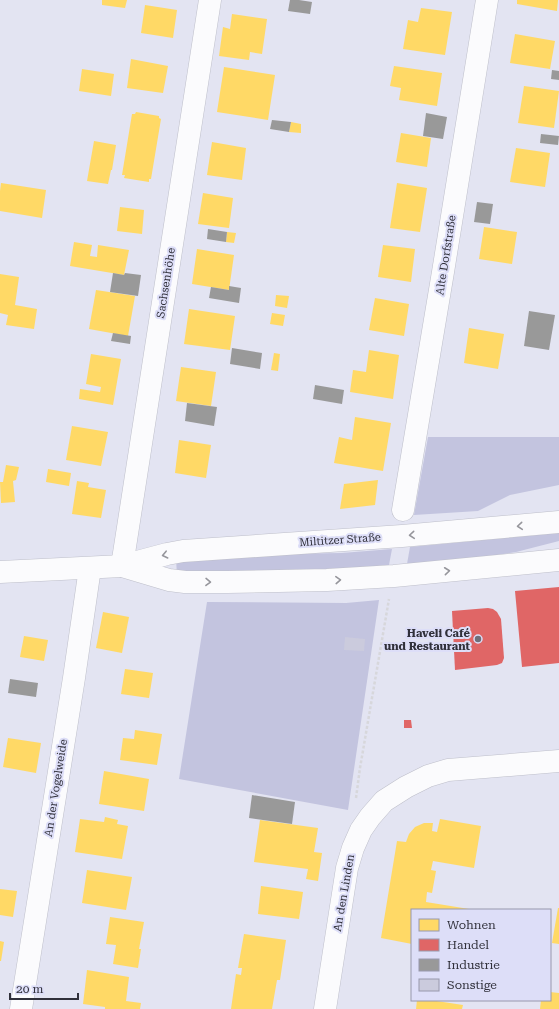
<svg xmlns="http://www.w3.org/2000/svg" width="559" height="1009" viewBox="0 0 559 1009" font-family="'Roboto Serif',serif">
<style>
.green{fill:#c3c4df}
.homes{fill:#ffd966}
.shops{fill:#e06666}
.industry{fill:#999}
.building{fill:#cbcbdd}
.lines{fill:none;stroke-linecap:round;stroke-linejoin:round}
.minor-casing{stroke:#bebfca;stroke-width:23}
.tertiary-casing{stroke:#bebfca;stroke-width:23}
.path{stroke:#d7d7db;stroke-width:2.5;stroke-dasharray:3 2;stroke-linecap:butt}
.minor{stroke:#fbfbfd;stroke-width:22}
.tertiary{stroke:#fbfbfd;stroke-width:22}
.oneway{stroke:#96969c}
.poi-dot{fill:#6f6f7a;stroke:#dddef8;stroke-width:1.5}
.labels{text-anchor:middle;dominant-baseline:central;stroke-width:4;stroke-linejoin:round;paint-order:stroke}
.street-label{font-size:11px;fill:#30303a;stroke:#dddef8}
.poi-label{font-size:11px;font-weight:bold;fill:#30303a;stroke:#dddef8;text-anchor:end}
</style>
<rect width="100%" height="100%" fill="#e3e4f2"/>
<g class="green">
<path d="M428,437H559V485L510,495L478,511L414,515Z"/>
<path d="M559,533V541L516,552L490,556L407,564L410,547Z"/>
<path d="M392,549L389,565L342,569L177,576L176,558L222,555L342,553Z"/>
<path d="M379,600L348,810L179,779L207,602L346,603Z"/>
</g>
<g class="homes">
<path d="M102,0H127L125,8L102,5Z"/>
<path d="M517,0H558L557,11L517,4Z"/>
<path d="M145,5L177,10L173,38L141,33Z"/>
<path d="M421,8L452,12L445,55L403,49L408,20L418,22Z"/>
<path d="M232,14L267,19L262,54L250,52L249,60L219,56L223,27L230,29Z"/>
<path d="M515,34L555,41L550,69L510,63Z"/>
<path d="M131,59L168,66L163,93L127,88Z"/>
<path d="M394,66L442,73L437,106L399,100L401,88L390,86Z"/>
<path d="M224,67L275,75L268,120L217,112Z"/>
<path d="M82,69L114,74L111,96L79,91Z"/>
<path d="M524,86L559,91L554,128L518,123Z"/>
<path d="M136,112L159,116V118L161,119L151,179H149V182L124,178L125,175H122L132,114H135Z"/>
<path d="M291,122L301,124V133L289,132Z"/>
<path d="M401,133L431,138L427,167L396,162Z"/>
<path d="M94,141L116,145L112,170H111L108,184L87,181Z"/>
<path d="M212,142L246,148L242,180L207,175Z"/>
<path d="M516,148L550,153L545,187L510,182Z"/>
<path d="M1,183L46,190L42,218L0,211V191Z"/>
<path d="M397,183L427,188L420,232L390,228Z"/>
<path d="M203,193L233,198L229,228L198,224Z"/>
<path d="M120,207L144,210L142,234L117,231Z"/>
<path d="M484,227L517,232L512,264L479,259Z"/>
<path d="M227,232L236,233L234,243L226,242Z"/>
<path d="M74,242L92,245L90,256L97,257L98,245L129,250L124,275L70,266Z"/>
<path d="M383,245L415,249L411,282L378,277Z"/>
<path d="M197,249L234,255L229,290L192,284Z"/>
<path d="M0,274L19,277L15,305L37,309L34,329L6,325L8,315L0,313Z"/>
<path d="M96,290L135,296L128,336L89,329Z"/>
<path d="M276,295L289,296L287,308L275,306Z"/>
<path d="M375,298L409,304L404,336L369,330Z"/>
<path d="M189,309L235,316L230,350L184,344Z"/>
<path d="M272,313L285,315L283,326L270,324Z"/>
<path d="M469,328L504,334L498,369L464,363Z"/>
<path d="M369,350L399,355L393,399L350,392L353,370L366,372Z"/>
<path d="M274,353L280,354L278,371L271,370Z"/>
<path d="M91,354L121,359L113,405L79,399L80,389L100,392L101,387L86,384Z"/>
<path d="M181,367L216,372L211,406L176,401Z"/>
<path d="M355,417L391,423L383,471L334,463L339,437L352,440Z"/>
<path d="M72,426L108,432L101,466L66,460Z"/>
<path d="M179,440L211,445L206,478L175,473Z"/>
<path d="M6,465L19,467L16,480L13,481L15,502L1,503L0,482H3Z"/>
<path d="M48,469L71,473L69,486L46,482Z"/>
<path d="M378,480L375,505L340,509L344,484Z"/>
<path d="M77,481L89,483L88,487L106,490L101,518L72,514Z"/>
<path d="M103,612L129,617L122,653L96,648Z"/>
<path d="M24,636L48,640L44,661L20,657Z"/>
<path d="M125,669L153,673L149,698L121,694Z"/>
<path d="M135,730L162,734L157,765L120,760L123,738L134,739Z"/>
<path d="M8,738L41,743L36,773L3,767Z"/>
<path d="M104,771L149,779L144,811L99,804Z"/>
<path d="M105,817L118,820L117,824L128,826L122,859L75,852L80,819L104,822Z"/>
<path d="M440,819L481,826L474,868L433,861L431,870L436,871L432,893L427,892L426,902L469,909V910H412V944L381,938L397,841L406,842L409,834L415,827L424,823H433L432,831L437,832Z"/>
<path d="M260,820L318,828L314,852L322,853L318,881L306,879L308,869L254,862Z"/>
<path d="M87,870L132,877L126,910L82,903Z"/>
<path d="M261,886L303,892L299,919L258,914Z"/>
<path d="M0,889L17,891L13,917L0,915Z"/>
<path d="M558,908H559V944L552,943Z"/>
<path d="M110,917L144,922L139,949H141L138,968L113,964L116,945L106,944Z"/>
<path d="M244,934L286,940L280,980H277L272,1009H231L236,974L241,975L242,968H238Z"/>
<path d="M0,941L4,942L1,961H0Z"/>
<path d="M87,970L129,977L126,1001L141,1003L140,1009H105V1007L83,1004Z"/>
<path d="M550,992L559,993V1009H540L541,1000H550Z"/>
<path d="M417,1000H430L463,1005L462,1009H416Z"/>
</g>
<g class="shops">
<path d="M559,587V663L522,667L515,591Z"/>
<path d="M488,608L493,609L497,612L501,619L504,658L502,663L497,665L455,670L452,611Z"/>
<path d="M404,720H411L412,728H404Z"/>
</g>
<g class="industry">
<path d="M290,0H299L312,2L310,14L288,11Z"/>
<path d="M552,70L559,71V80L551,79Z"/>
<path d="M426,113L447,117L443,139L423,136Z"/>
<path d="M272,120L291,122L289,132L270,129Z"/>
<path d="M541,134L559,136L558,145L540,143Z"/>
<path d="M477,202L493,204L490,224L474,222Z"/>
<path d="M208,229L227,232L226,242L207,239Z"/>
<path d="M113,273L124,275L125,273L141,275L138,296L110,292Z"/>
<path d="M229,286L241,288L239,303L209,298L211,287L229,290Z"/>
<path d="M529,311L555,315L549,350L524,346Z"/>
<path d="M113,333L131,336L130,344L111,341Z"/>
<path d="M232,348L262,353L260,369L230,364Z"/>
<path d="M315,385L344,390L342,404L313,399Z"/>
<path d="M187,403L217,407L214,426L185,421Z"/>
<path d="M10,679L38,683L36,697L8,693Z"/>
<path d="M252,795L295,802L292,824L249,818Z"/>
</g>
<path class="building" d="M345,637L365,639L364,651L344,650Z"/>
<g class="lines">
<defs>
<g id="minor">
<path d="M403,510L443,272L487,0"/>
<path d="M122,566L210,0"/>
<path d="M21,1009L74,678L90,568"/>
<path d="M325,1009L347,868L353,848L361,830L370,817L384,801L406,787L428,776L448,770L559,761"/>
</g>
<g id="tertiary">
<path d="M122,566L169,580L185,582H227L327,580L394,576L559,560"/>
<path d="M0,572L122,566L167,554L183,551L402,536L559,522"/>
</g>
</defs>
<use href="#minor" class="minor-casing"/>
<use href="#tertiary" class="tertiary-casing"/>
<path class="path" d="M356,798L360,768L389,599"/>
<use href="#minor" class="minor"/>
<use href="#tertiary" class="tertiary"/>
</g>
<defs><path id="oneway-chevron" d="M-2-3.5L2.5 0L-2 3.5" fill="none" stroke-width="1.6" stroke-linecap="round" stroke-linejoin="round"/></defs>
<g class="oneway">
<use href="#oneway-chevron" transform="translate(520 526) rotate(175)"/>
<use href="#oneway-chevron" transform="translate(412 535) rotate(175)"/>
<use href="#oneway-chevron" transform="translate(165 555) rotate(167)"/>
<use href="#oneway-chevron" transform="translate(447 571) rotate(-6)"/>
<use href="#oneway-chevron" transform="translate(338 580) rotate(-3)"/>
<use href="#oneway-chevron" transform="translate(208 582) rotate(1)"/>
</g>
<circle class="poi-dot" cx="478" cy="639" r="4"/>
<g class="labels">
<g class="street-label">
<text transform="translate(446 255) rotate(-81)">Alte Dorfstraße</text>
<text transform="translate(166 283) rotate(-81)">Sachsenhöhe</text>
<text transform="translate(340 540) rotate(-4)">Miltitzer Straße</text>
<text transform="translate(56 788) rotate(-81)">An der Vogelweide</text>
<text transform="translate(344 893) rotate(-80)">An den Linden</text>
</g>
<g class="poi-label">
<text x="470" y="633">Haveli Café<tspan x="470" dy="13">und Restaurant</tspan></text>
</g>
</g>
<rect x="411" y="909" width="140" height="92" fill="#dddef8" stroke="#9898ac"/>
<rect x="419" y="919" width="20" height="12" fill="#ffd966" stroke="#9898ac"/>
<text x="447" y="929" font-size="12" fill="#30303a">Wohnen</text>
<rect x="419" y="939" width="20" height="12" fill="#e06666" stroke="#9898ac"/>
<text x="447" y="949" font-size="12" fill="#30303a">Handel</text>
<rect x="419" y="959" width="20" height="12" fill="#999999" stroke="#9898ac"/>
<text x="447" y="969" font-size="12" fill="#30303a">Industrie</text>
<rect x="419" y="979" width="20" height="12" fill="#cbcbdd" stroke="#9898ac"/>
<text x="447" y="989" font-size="12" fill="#30303a">Sonstige</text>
<path d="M10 993v6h68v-6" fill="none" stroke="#30303a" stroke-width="2"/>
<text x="16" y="993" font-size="12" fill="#30303a" stroke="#dddef8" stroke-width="3" paint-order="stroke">20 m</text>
</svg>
